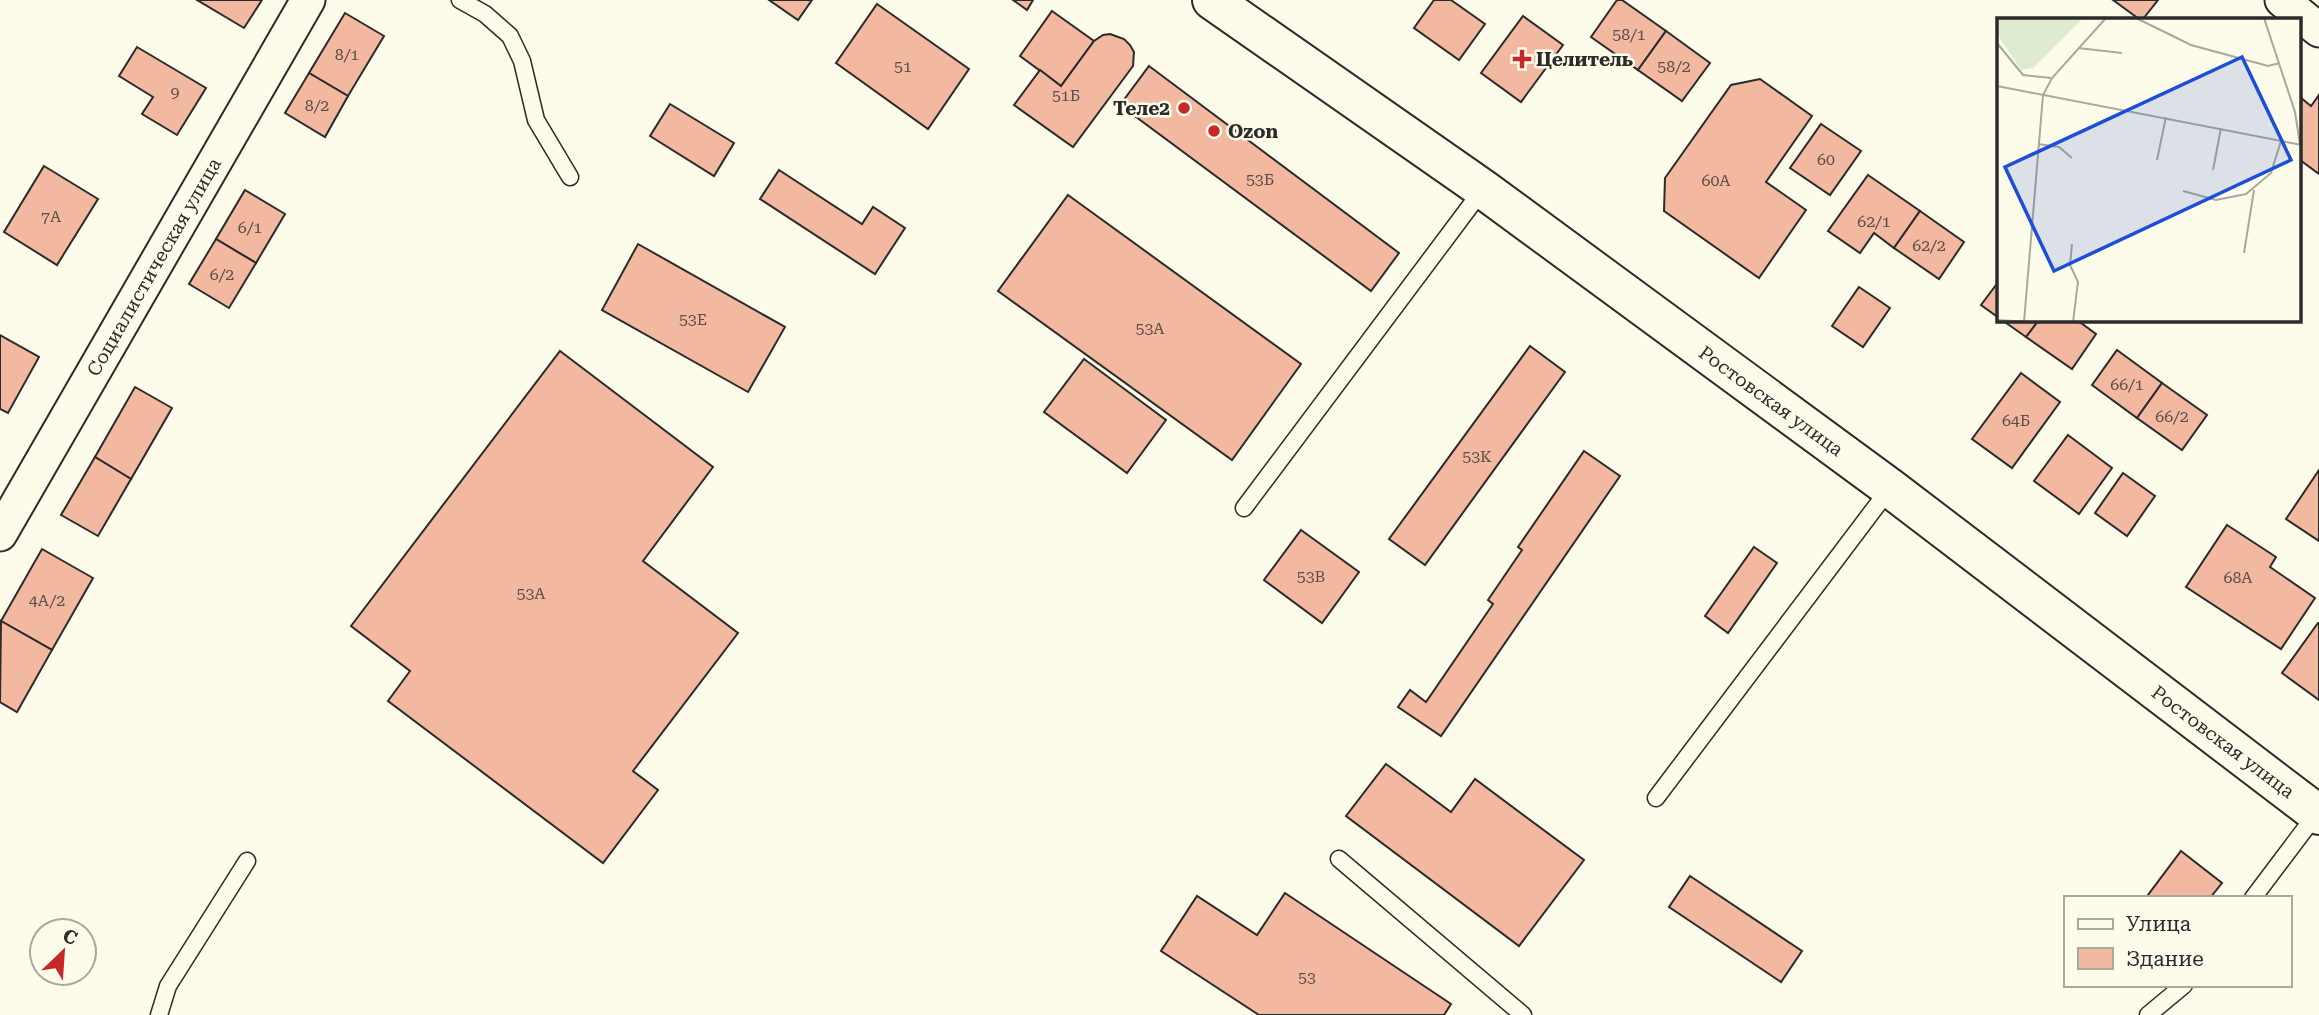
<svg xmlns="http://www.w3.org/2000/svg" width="2319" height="1015" viewBox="0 0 2319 1015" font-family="'Roboto Serif',serif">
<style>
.building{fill:#f2b8a0;stroke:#2b2b2b;stroke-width:2}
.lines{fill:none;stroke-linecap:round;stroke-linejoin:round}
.service-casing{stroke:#2b2b2b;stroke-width:19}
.minor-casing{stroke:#2b2b2b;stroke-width:37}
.primary-casing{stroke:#2b2b2b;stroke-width:42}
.service{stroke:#fdfbea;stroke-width:16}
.minor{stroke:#fdfbea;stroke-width:33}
.primary{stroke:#fdfbea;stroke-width:38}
.poi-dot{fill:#c62828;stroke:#fdfbea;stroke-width:2.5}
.labels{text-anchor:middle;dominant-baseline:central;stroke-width:5;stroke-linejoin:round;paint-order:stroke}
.number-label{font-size:16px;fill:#5d4e48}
.poi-label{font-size:19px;font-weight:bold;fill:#2b2b2b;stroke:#fdfbea;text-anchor:start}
.street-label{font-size:19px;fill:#2b2b2b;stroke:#fdfbea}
.inset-road{fill:none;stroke:#a9a89e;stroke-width:2}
.view{fill:#1d4ed8;fill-opacity:0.15;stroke:#1d4ed8;stroke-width:3.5}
.inset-edge{fill:none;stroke:#2b2b2b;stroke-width:3.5}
</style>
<rect width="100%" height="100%" fill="#fdfbea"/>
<g class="building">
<path d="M197,0H262L244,28Z"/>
<path d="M769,0H812L798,20Z"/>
<path d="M1013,0H1033L1027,10Z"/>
<path d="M1434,0H1451L1485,24L1459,60L1414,28Z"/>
<path d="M1617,0H1622L1666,31L1638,70L1591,37Z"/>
<path d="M2113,0H2158L2143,19H2139Z"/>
<path d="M877,4L969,69L928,129L836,63Z"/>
<path d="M1052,11L1094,41L1061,86L1020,56Z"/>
<path d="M345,13L384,36L348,96L309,73Z"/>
<path d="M1523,16L1563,45L1521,102L1481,73Z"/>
<path d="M1666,31L1710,63L1682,101L1638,70Z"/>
<path d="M1110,34L1124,39L1130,45L1134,52L1133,66L1073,147L1014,105L1040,70L1061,86L1094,41L1103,35Z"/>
<path d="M137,47L206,88L177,135L142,114L153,97L119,76Z"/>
<path d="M1149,66L1399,253L1371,291L1120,105Z"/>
<path d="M309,73L348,96L325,137L285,113Z"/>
<path d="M1760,79L1812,116L1766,182L1806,210L1759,278L1664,211L1665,178L1731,85Z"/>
<path d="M2319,95V174L2300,160V97L2311,106Z"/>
<path d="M670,104L734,143L714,176L650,136Z"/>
<path d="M1821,124L1861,151L1830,195L1790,168Z"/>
<path d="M44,166L98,199L57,265L4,232Z"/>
<path d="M779,170L862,224L873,207L905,228L875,274L760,199Z"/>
<path d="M1868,175L1920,211L1894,248L1874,233L1860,253L1828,231Z"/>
<path d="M245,190L285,214L256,263L216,239Z"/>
<path d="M1068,195L1301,364L1232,460L998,291Z"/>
<path d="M1920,211L1964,242L1939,279L1894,248Z"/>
<path d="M216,239L256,263L229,308L189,284Z"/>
<path d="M638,244L785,327L748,392L602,310Z"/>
<path d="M1999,281V318L1981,305Z"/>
<path d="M1859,287L1890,308L1863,347L1832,326Z"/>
<path d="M2002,320H2039L2026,337Z"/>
<path d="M2039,320H2077L2096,334L2072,369L2026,337Z"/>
<path d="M0,335L39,357L8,413L0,409Z"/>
<path d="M1530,346L1565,372L1425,565L1389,539Z"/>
<path d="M2117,350L2162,383L2137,418L2092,385Z"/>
<path d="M560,351L713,467L643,561L738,633L633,771L658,790L603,863L388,701L410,671L351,626Z"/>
<path d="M1084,359L1166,420L1127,473L1044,412Z"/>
<path d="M2021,373L2060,402L2012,468L1972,439Z"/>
<path d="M2162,383L2207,415L2182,450L2137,418Z"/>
<path d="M135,387L172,408L131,479L95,457Z"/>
<path d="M2068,435L2112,468L2079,514L2034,481Z"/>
<path d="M1584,451L1620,476L1441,736L1398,707L1410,690L1426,702L1493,604L1488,600L1522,550L1518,547Z"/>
<path d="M95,457L131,479L98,536L61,515Z"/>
<path d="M2319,470V541L2286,519Z"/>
<path d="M2123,473L2155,496L2127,536L2095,513Z"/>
<path d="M2227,525L2276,557L2270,567L2315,598L2281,649L2186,587Z"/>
<path d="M1301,530L1359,572L1322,623L1264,580Z"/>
<path d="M1754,547L1777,563L1728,633L1705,616Z"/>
<path d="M42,549L93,578L52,650L1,621Z"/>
<path d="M1,621L52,650L17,712L0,702Z"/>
<path d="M2318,623H2319V700L2282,673Z"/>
<path d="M1386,764L1451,812L1475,779L1584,860L1519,946L1346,816Z"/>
<path d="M2181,851L2222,883L2210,898H2151L2148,895Z"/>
<path d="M1690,876L1802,951L1781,982L1669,907Z"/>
<path d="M1285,893L1451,1004L1444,1015H1259L1161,951L1197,896L1257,935Z"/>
</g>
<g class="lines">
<defs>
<g id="service">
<path d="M460,0L485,14L510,36L522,61L536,120L570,177"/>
<path d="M1244,508L1483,189"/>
<path d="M1656,798L1890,488"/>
<path d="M1339,859L1523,1015"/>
<path d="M2253,898L2317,813"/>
<path d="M159,1015L168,986L247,861"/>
<path d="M2148,1015L2184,985"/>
</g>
<g id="minor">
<path d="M2282,0L2319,30"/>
<path d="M0,534L308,0"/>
</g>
<path id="primary" d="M1212,0L1483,189L1890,488L2319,815"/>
</defs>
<use href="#service" class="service-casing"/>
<use href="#minor" class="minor-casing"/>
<use href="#primary" class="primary-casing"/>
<use href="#service" class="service"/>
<use href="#minor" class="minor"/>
<use href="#primary" class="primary"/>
</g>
<g class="poi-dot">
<path d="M1518.5 48.5h7v7h7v7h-7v7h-7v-7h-7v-7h7z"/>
<circle cx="1184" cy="108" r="7"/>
<circle cx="1214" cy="131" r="7"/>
</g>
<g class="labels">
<g class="number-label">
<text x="1629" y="34">58/1</text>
<text x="347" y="54">8/1</text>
<text x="903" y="66">51</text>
<text x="1674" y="66">58/2</text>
<text x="175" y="92">9</text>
<text x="1066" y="95">51Б</text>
<text x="317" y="105">8/2</text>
<text x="1826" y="159">60</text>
<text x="1260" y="179">53Б</text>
<text x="1716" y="180">60А</text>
<text x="51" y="216">7А</text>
<text x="1874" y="221">62/1</text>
<text x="250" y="227">6/1</text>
<text x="1929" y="245">62/2</text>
<text x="222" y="274">6/2</text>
<text x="693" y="319">53Е</text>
<text x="1150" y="328">53А</text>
<text x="2127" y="384">66/1</text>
<text x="2172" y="416">66/2</text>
<text x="2016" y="420">64Б</text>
<text x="1477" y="456">53К</text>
<text x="1311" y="576">53В</text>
<text x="2238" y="577">68А</text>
<text x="531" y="593">53А</text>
<text x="47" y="600">4А/2</text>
<text x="1307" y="977">53</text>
</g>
<g class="poi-label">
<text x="1536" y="59">Целитель</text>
<text x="1170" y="108" text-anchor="end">Теле2</text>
<text x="1228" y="131">Ozon</text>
</g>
<g class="street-label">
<text transform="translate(154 267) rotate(-60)">Социалистическая улица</text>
<text transform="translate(1771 401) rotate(36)">Ростовская улица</text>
<text transform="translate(2223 742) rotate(37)">Ростовская улица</text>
</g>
</g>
<g transform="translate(1997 18)">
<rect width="304" height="304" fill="#fdfbea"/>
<path d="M0,0H86L36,50L24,52L0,16Z" fill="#deebd1"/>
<path class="inset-road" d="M139,0L194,27L271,48L283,45M267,0L298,94L303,126M0,25L26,57L54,60M81,30L125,35M0,68L305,127M41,126L62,129L75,140M160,142L169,99M216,152L224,110M186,173L219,182L249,176L274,155L284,123M75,226L73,247L81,264L76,304M247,235L257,172M0,302L33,304M27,304L46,77L55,60L109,0"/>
<path class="view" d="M245,39L294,142L57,253L8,149Z"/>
<rect width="304" height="304" class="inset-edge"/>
</g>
<rect x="2064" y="896" width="228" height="91" fill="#fdfbea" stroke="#a9a89e" stroke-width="2"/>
<rect x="2078" y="919" width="35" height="10" fill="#fdfbea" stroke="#a9a89e" stroke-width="2"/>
<text x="2126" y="931" font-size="21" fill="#2b2b2b">Улица</text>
<rect x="2078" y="948" width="35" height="21" fill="#f2b8a0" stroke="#a9a89e" stroke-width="2"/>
<text x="2126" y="966" font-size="21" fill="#2b2b2b">Здание</text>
<g transform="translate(63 952) rotate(25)"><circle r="33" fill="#fdfbea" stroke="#a9a89e" stroke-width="2"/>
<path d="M0-5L12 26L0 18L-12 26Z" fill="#c62828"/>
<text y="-10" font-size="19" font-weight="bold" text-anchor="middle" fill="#2b2b2b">С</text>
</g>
</svg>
